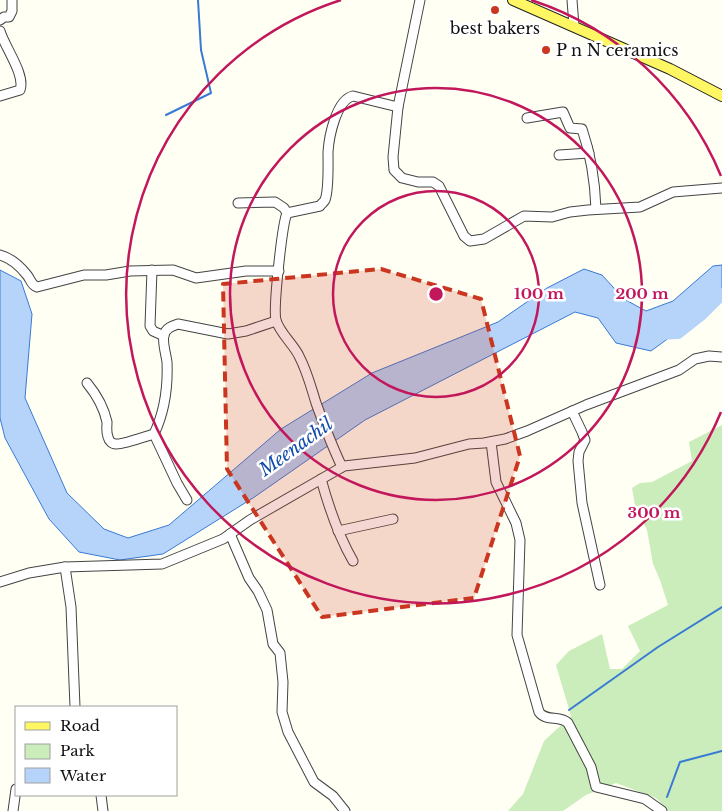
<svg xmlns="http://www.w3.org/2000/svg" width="722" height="811" viewBox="0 0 722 811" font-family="'Libre Baskerville',serif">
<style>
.green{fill:#cbedbb}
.water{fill:#b6d4fa;stroke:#387ad5}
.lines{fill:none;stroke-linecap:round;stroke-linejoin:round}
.stream{stroke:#387ad5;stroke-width:2}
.river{stroke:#b6d4fa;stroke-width:12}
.minor-casing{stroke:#444;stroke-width:11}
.major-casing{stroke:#222;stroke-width:12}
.minor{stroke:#fff;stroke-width:9}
.major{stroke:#fff664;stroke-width:10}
.marked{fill:#ca361f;fill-opacity:0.2;stroke:#ca361f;stroke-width:4;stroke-dasharray:10 6;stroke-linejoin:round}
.ring{fill:none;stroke:#c2185b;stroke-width:2.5}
.poi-dot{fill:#ca361f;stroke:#fff;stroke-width:2}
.labels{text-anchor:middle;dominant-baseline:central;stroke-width:5;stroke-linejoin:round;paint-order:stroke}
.poi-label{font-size:16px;fill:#111;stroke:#fff}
.water-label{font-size:18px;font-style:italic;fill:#114cac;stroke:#fff}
.centre{fill:#c2185b;stroke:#fff;stroke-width:2.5}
.ring-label{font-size:15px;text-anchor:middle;font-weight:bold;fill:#c2185b;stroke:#fff;stroke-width:5;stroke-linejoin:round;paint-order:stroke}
</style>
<rect width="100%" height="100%" fill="#fffff4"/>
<path class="green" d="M722,425V811H669L656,798L616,783L586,795L563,811H508L523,794L544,741L571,716L556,665L569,651L602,634L610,669H622L640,651L628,626L668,605L660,580L653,564L647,530L635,505L632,488L640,483L652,482L692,461L689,442Z"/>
<path class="water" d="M722,265V299L651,351L616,343L598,318L575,312L365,420L253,498L163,554L120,560L79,552L49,519L5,438L0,418V270L21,281L32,314L25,398L67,493L104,529L128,538L169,525L281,429L372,373L498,322L547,288L584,269L602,275L624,299L646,311L673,301L713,266Z"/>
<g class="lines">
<g class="stream">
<path d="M166,115L211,93L201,50L198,0"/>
<path d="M569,710L658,647L722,607"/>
<path d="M667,797L680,762L722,751"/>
</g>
<path class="river" d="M659,334L678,333L702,314L722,294"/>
<defs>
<g id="minor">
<path d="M420,0L398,107L393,157L394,170L402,178L418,182H433L439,186L464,236L470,241L484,239L524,216L552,217L570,212L588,210L640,207L673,192L722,188"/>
<path d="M572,0L574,26"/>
<path d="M0,20L4,17H9L12,11V0"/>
<path d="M0,31C4,46 26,75 20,90L0,96"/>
<path d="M527,118L563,112L570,128L582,129C591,155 595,182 596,209"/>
<path d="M559,155L589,153"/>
<path d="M238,203L275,202L284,208L287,213"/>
<path d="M0,255C11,258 20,266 27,275C31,280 31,285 37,287L84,275H106L130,271L173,270L196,278L246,271H279"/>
<path d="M152,270L150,326L153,331L164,336"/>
<path d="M87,383C96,394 104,408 107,422C107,427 106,432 108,437C109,441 112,444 116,444C122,445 147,436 154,434C165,411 168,386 167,362C166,354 162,342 164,335C166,328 172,326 178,324L228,334L246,331L276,321"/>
<path d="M572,411L582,432L585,440L579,452L578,461L582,503L600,585"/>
<path d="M154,434L177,483L187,500"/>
<path d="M491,442L496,482L516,523L520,540L517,635L539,712C546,722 560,715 568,723L591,767L596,787L645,799L662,811"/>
<path d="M342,467C332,446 324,425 316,403C311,387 307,371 299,356C294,345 279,332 276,320C273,309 282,225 287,213L320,206C321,204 324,202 325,200C329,190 328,164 328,152C329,137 336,100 353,96L398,107"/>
<path d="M321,479C329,508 338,535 353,561"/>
<path d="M338,531L393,519"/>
<path d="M230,534L249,578L258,591L267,610L273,644L280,653L283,682L282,712L288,732L314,782L333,796L345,811"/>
<path d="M65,567L71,607L75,707"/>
<path d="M0,582L29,573L65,567L162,564L223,539L250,520L344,466L415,458L469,444L484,443L505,439L527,431L586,405L679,370L695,359L709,356L722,357"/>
<path d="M101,795L103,811"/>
<path d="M13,811L16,789"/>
</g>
<path id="major" d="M513,0L670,69L722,96"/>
</defs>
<use href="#minor" class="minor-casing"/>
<use href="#major" class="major-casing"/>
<use href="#minor" class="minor"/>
<use href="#major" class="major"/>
</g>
<path class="marked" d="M381,269L481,299L520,456L474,598L322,617L227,469L223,284Z"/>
<g class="ring">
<circle cx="436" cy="294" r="103"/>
<circle cx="436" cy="294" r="206"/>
<path d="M721 412A309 309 0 1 1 341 0M531 0A309 309 0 0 1 721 176"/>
</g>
<g class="poi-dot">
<circle cx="495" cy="10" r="5"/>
<circle cx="546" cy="50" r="5"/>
</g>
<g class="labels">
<g class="poi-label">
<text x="495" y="28">best bakers</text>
<text x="556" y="50" text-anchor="start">P n N ceramics</text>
</g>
<g class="water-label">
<text transform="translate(296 447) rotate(-36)">Meenachil</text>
</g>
</g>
<circle cx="436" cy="294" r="8" class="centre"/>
<g class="ring-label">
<text x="539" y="299">100 m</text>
<text x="642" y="299">200 m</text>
<text x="654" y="518">300 m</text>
</g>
<rect x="15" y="706" width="162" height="90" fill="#ffffff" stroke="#a0a0a0"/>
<rect x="25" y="722" width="25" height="8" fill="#fff664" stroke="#a0a0a0"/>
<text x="60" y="731" font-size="15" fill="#111111">Road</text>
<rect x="25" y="744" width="25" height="15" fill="#cbedbb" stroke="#a0a0a0"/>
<text x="60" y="756" font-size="15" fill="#111111">Park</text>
<rect x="25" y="768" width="25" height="15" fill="#b6d4fa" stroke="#a0a0a0"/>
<text x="60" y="781" font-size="15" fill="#111111">Water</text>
</svg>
